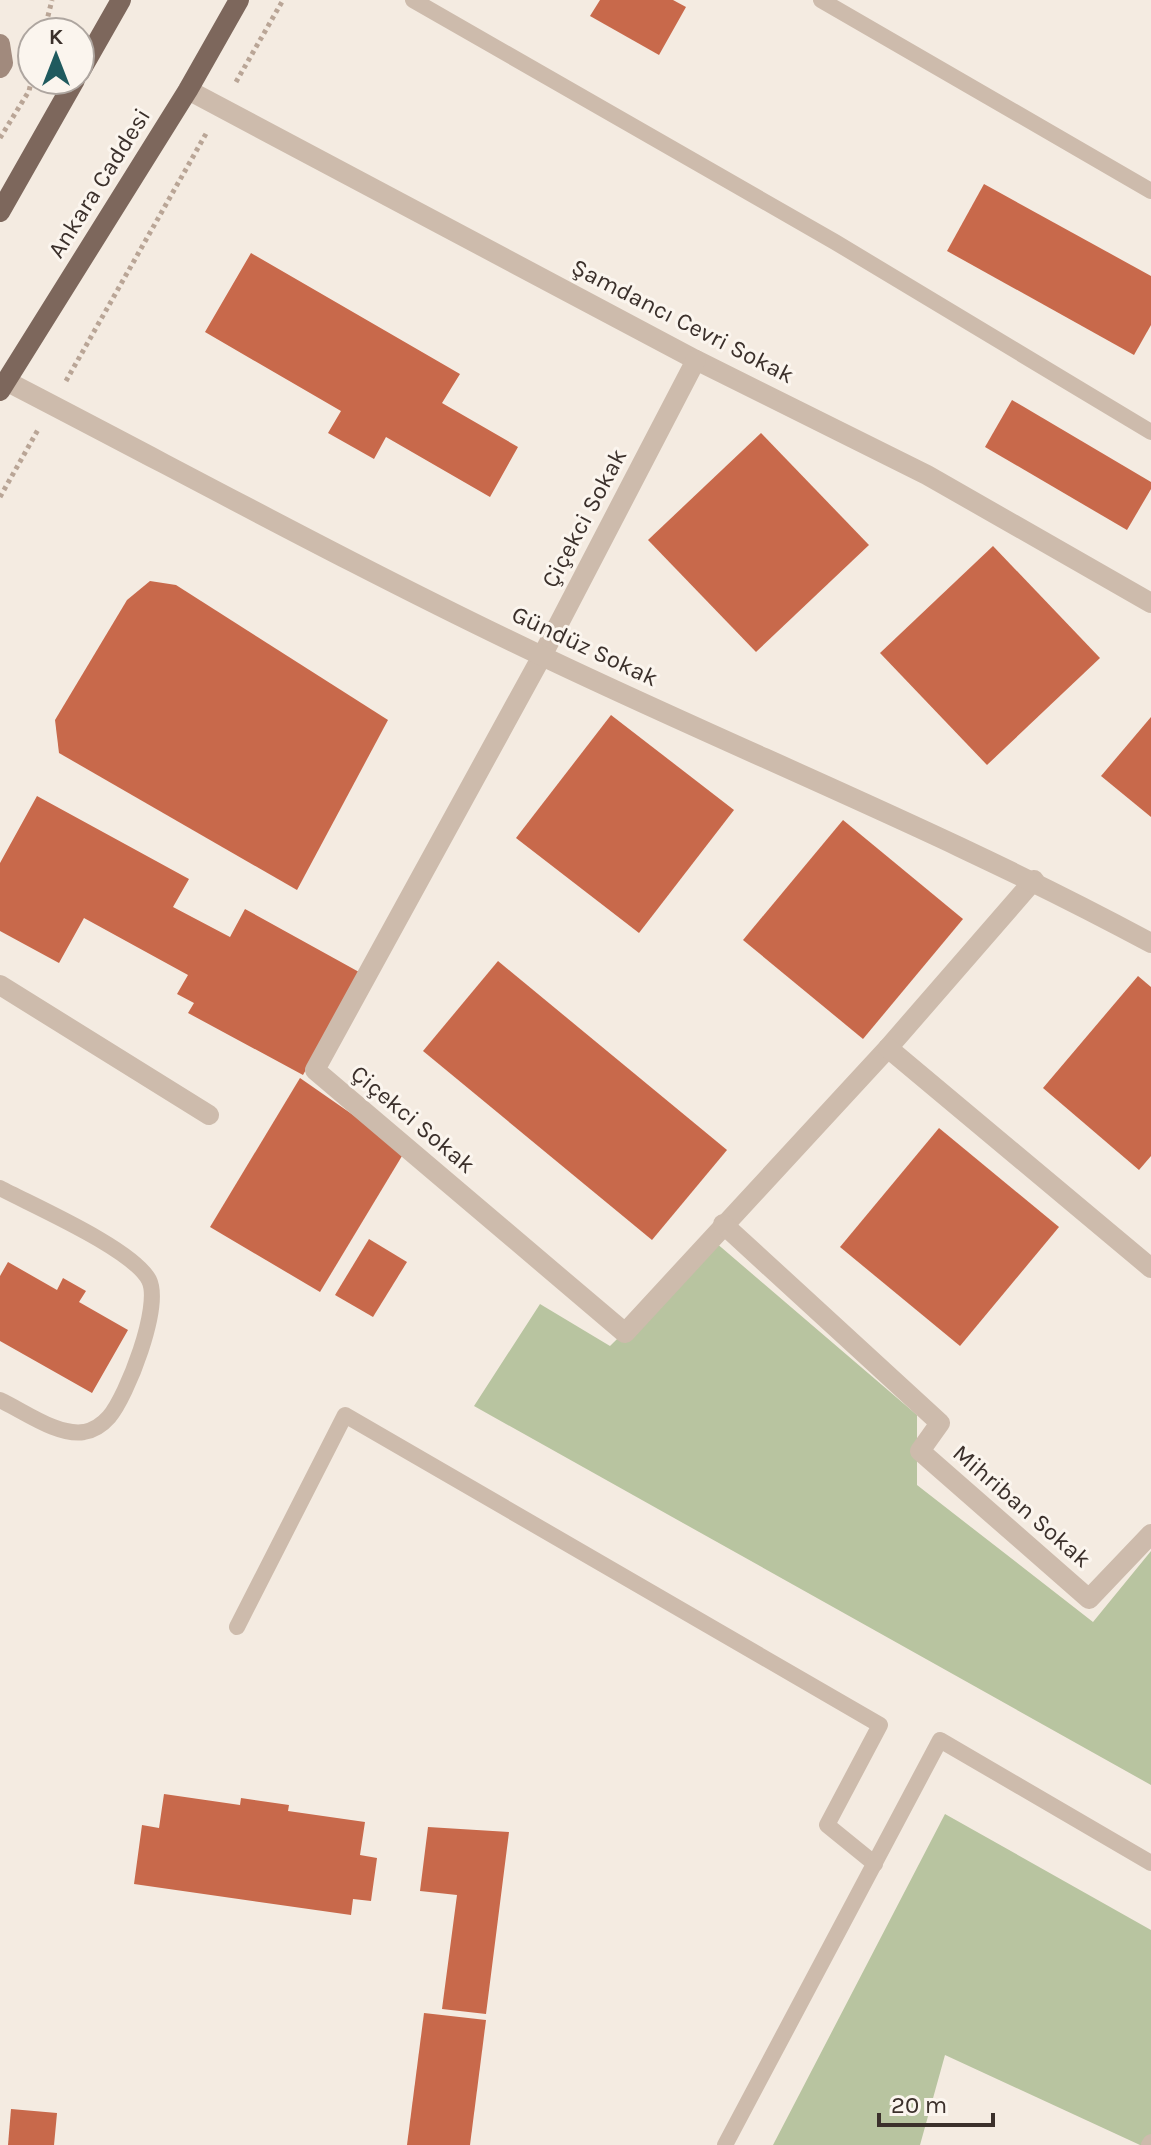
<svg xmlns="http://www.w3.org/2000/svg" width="1151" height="2145" viewBox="0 0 1151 2145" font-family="Karla,sans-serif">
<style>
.green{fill:#b8c4a0}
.building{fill:#c8694b}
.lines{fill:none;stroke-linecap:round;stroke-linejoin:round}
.path{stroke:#b9a596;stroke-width:5;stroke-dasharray:4 4;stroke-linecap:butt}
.lane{stroke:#cdbbac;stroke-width:16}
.street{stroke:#cdbbac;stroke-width:20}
.secondary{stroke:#a18a7d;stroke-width:20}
.primary{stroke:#7d675c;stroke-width:20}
.labels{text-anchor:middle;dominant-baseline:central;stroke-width:6;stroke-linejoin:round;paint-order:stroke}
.street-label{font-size:24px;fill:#3b302b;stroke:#fbf5ee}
</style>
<rect width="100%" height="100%" fill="#f4ebe1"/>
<g class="green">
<path d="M715,1242L917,1415V1485L1093,1622L1151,1551V1785L474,1406L540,1304L610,1346Z"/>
<path d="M945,1814L1151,1930V2139L1148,2145H1140L945,2055L920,2145H773Z"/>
</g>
<g class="building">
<path d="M600,0H673L686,7L659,55L590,16Z"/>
<path d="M984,184L1151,276V325L1134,355L947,251Z"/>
<path d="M251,253L460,374L442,403L518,447L490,497L386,437L374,459L328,433L341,411L205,332Z"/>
<path d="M1012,400L1151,482V489L1127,530L985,447Z"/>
<path d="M761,433L869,545L756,652L648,540Z"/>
<path d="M993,546L1100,658L987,765L880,653Z"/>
<path d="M150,581L176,585L388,720L297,890L59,753L55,720L127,600Z"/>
<path d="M611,715L734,810L639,933L516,838Z"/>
<path d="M1151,717V817L1101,776Z"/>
<path d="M37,796L189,879L173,907L230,937L245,909L359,972L303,1075L188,1013L194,1003L177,994L188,975L84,918L59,963L0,931V863Z"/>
<path d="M843,820L963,919L863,1039L743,940Z"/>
<path d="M498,961L727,1150L652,1240L423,1051Z"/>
<path d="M1138,976L1151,987V1156L1139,1170L1043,1088Z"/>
<path d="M300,1078L405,1151L320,1292L210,1227Z"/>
<path d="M939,1128L1059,1227L960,1346L840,1247Z"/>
<path d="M369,1239L407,1262L373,1317L335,1295Z"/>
<path d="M8,1262L57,1290L63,1278L86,1291L79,1302L128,1330L92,1393L0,1341V1276Z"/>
<path d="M164,1794L240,1805L241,1798L289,1805L288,1811L365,1822L360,1855L377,1858L371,1901L353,1899L351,1915L134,1884L142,1825L159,1828Z"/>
<path d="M428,1827L509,1832L486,2014L442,2009L457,1895L420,1891Z"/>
<path d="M424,2013L486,2020L470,2145H407Z"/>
<path d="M11,2109L57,2113L54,2145H8Z"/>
</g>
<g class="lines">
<g class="path">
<path d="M44,32L52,0"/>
<path d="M236,82L283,0"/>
<path d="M0,138L29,91L32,78"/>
<path d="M66,381L207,132"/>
<path d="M0,497L39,428"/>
</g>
<g class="lane">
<path d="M413,0L835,242L1151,432"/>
<path d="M821,0L1151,191"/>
<path d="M0,1188C34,1206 133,1249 149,1280C162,1306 127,1396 109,1417C102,1425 95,1430 84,1432C57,1436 24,1411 0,1400"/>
<path d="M237,1627L345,1415L880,1725L827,1825L875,1864"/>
<path d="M725,2145L940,1740L1151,1863"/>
<path d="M1149,2145L1151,2142"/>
</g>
<g class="street">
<path d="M188,90L696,360L927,475L1151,603"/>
<path d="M696,360L542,656L315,1070L625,1333L888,1048L1034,880"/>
<path d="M6,381C184,473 361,570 542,656C745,753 953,836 1151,943"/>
<path d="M0,985L209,1115"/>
<path d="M888,1048L1151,1268"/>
<path d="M723,1224L940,1423L920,1451L1089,1599L1151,1534"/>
</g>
<path class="secondary" d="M0,44L3,63L0,68"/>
<g class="primary">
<path d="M80,72L121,0"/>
<path d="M0,212L75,80"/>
<path d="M0,391L188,90L239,0"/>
</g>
</g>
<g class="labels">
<g class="street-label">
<text transform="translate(99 183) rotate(-58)">Ankara Caddesi</text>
<text transform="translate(683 321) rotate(27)">Şamdancı Cevri Sokak</text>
<text transform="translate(584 518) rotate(-62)">Çiçekci Sokak</text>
<text transform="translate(585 646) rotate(25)">Gündüz Sokak</text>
<text transform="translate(413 1119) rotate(40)">Çiçekci Sokak</text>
<text transform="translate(1022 1506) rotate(41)">Mihriban Sokak</text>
</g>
</g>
<g transform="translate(56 56)"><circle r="38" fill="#fbf5ee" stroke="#aea6a0" stroke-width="2"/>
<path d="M0-6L14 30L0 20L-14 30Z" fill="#1f5a5e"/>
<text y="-12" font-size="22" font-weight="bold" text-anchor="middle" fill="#3b302b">K</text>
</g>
<path d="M879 2113v12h114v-12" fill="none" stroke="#3b302b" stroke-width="4"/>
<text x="891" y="2113" font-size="24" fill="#3b302b" stroke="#fbf5ee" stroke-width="6" paint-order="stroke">20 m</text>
</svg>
